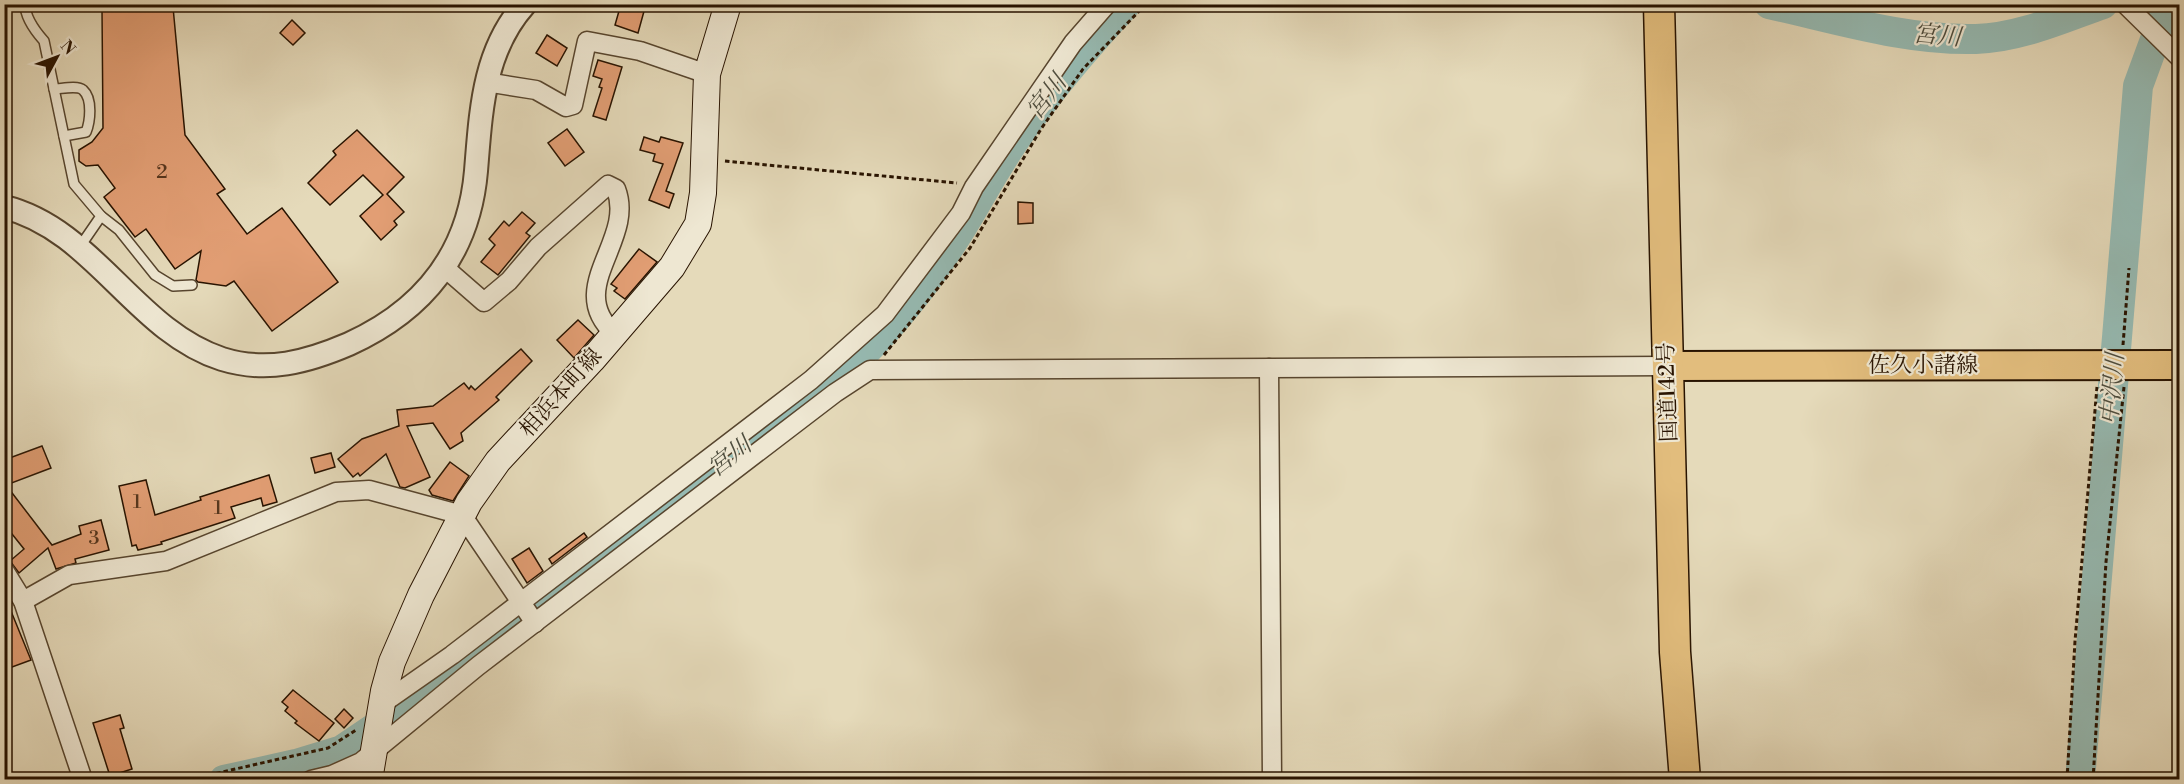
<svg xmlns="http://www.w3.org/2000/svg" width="2184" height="784" viewBox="0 0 2184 784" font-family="'Libre Bodoni','Noto Serif JP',serif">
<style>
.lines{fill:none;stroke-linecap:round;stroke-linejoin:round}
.river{stroke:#96bab2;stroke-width:30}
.building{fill:#e29e74;stroke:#281300;stroke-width:1.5}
.service-casing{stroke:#57452e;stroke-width:12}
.minor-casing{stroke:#57452e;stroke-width:21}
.tertiary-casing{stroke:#57452e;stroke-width:26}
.secondary-casing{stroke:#281300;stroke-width:28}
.primary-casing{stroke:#281300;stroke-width:32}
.trunk-casing{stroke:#281300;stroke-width:33}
.path{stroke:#281300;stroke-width:3;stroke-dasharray:4.5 3;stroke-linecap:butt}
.service{stroke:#eee7d2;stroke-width:9}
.minor{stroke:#eee7d2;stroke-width:18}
.tertiary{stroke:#eee7d2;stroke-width:22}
.secondary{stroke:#eee7d2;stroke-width:26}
.primary{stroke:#e2bd7d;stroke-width:28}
.trunk{stroke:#e2bd7d;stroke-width:30}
.labels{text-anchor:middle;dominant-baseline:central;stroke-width:4.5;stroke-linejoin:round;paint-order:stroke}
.number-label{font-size:20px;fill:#56361d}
.street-label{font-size:22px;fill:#281300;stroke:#eee7d2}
.water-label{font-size:24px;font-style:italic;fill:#4e4d3e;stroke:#eee7d2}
</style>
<rect width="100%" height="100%" fill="#e5daba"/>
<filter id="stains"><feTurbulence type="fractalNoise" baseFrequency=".00333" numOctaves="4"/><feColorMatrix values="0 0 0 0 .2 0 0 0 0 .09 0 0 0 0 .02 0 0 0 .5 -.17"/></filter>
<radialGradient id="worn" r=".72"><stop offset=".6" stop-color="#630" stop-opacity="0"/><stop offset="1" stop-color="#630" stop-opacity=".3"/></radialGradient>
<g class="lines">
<g class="river">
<path d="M1769,4C1837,19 1907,41 1976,39C2019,38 2063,18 2103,4"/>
<path d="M224,780L296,764L342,750L407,706L521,615L864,353C900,317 930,278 957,235C978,202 996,166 1019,134C1051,88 1088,45 1126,4"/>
<path d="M2080,780L2138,86L2168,4"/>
</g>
</g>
<g class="building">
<path d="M621,4H646L638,33L615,25Z"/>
<path d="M173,7L185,135L225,189L217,194L247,234L282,208L338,282L272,331L234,281L226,286L198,282L196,280L201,251L175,269L146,229L135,237L104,197L115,188L98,165L86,166L79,161V150L92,142L103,128L102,9Z"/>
<path d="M292,20L305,33L293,45L280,33Z"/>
<path d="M547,35L567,48L557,66L536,53Z"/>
<path d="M598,60L622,67L606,120L593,116L602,88L599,87L602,79L593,76Z"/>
<path d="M567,129L584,152L565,166L548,143Z"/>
<path d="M357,130L404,177L387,194L404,212L394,221L397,225L381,240L360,216L383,195L363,175L330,205L308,183L336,155L333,151Z"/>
<path d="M644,137L659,142L661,137L683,143L666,191L674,194L669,208L649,200L663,164L653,161L655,154L640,150Z"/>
<path d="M1018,202L1033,203V223L1018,224Z"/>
<path d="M522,212L535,223L526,233L530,236L498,275L481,262L495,245L489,239L504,221L509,226Z"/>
<path d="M639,249L657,262L625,299L614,291L617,288L611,284Z"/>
<path d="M578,320L594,335L574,358L557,340Z"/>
<path d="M521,349L532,361L496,397L499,400L461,433L463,441L450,449L433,423L407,426L430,477L405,488L400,487L386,454L360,476L358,473L353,477L338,459L362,439L399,426L397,410L433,406L464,383L469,389L471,386L475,390Z"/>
<path d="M42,446L51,468L6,485L52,545L81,534L79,526L101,520L109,550L75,559L76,563L56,569L48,548L19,573L10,561L24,549L4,524V460Z"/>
<path d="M331,453L335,467L315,473L311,458Z"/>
<path d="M450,462L469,476L453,501L432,495L429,490Z"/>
<path d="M269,475L277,502L263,506L261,498L231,507L235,518L161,542L162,544L138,550L136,545L132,546L119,486L146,480L155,515L201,500L200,497Z"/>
<path d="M584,533L587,537L552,564L549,559Z"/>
<path d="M529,548L543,571L527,583L512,559Z"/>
<path d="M4,594L31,660L4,670Z"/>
<path d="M293,690L334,723L319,741L295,723L297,721L285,711L288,707L282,702Z"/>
<path d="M344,709L353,718L344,728L335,719Z"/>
<path d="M120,715L124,728L120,729L132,769L110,776L93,723Z"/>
</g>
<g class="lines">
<defs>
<g id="service">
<path d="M25,4C25,18 36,32 44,41L74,184L101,216L79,248"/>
<path d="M54,89C61,89 77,85 83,90C93,99 90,122 86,132L64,136"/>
<path d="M101,216L119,230L155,275L173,286L192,285"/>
</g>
<g id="minor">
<path d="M2125,4L2180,58"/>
<path d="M486,82L536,90L566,107L573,105L587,41L640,51L707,74"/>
<path d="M445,268L484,302L509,281L538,247L608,185L616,189C636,241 563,288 615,334"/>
<path d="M1269,368L1272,780"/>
<path d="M4,570L23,601L83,780"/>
<path d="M23,601L69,575L166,561L336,492L369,490L462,515L535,623"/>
<path d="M382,704L452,655L811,380L885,314L961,213L974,187L1073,43L1107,4"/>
<path d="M311,780L332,775L361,762L478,666L835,393L870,370L1667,366"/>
</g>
<path id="tertiary" d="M4,207C94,229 135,331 222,359C267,373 307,362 349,344C424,310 469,253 476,171C481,111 483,51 525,4"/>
<path id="secondary" d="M369,780L384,691L392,662L421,595L469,502L498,461L592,360L672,267L698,224L703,193L707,74L728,4"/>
<path id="primary" d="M1667,366L2180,365"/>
<path id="trunk" d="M1659,4L1675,652L1685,780"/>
</defs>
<use href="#service" class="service-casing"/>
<use href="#minor" class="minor-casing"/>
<use href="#tertiary" class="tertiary-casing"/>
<use href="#secondary" class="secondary-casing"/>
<use href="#primary" class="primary-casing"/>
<use href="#trunk" class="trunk-casing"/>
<g class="path">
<path d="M2176,31L2180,15"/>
<path d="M725,161L957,183"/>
<path d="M2123,345L2129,268"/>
<path d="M884,355L970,248L1041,129L1083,69L1146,4"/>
<path d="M187,780L328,748L356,730"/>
<path d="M2067,780L2075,641L2097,387"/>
<path d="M2093,780L2106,562L2124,387"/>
</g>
<use href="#service" class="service"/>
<use href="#minor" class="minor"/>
<use href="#tertiary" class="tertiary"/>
<use href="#secondary" class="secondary"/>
<use href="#primary" class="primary"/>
<use href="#trunk" class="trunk"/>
</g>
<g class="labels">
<g class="number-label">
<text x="162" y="172">2</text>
<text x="137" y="502">1</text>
<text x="218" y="508">1</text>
<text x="94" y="538">3</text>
</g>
<g class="street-label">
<text x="1923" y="365">佐久小諸線</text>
<text transform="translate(1668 392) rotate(-92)">国道142号</text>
<text transform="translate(561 393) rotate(-48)">相浜本町線</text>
</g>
<g class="water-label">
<text transform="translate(1937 36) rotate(5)">宮川</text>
<text transform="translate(1047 97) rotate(-52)">宮川</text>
<text transform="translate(2113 389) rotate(-85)">中沢川</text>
<text transform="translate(730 457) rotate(-38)">宮川</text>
</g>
</g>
<rect width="2184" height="784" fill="none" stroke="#e5daba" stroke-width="24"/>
<rect x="6" y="6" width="2172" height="772" fill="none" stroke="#281300" stroke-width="3"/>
<rect x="12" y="12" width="2160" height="760" fill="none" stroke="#281300" stroke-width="1.5"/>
<g transform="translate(57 57) rotate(49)" stroke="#eee7d2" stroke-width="4.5" paint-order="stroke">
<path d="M0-4.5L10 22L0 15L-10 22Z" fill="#281300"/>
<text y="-9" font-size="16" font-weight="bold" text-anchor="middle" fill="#281300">N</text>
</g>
<rect width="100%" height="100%" filter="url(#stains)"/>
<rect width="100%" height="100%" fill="url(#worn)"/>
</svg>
